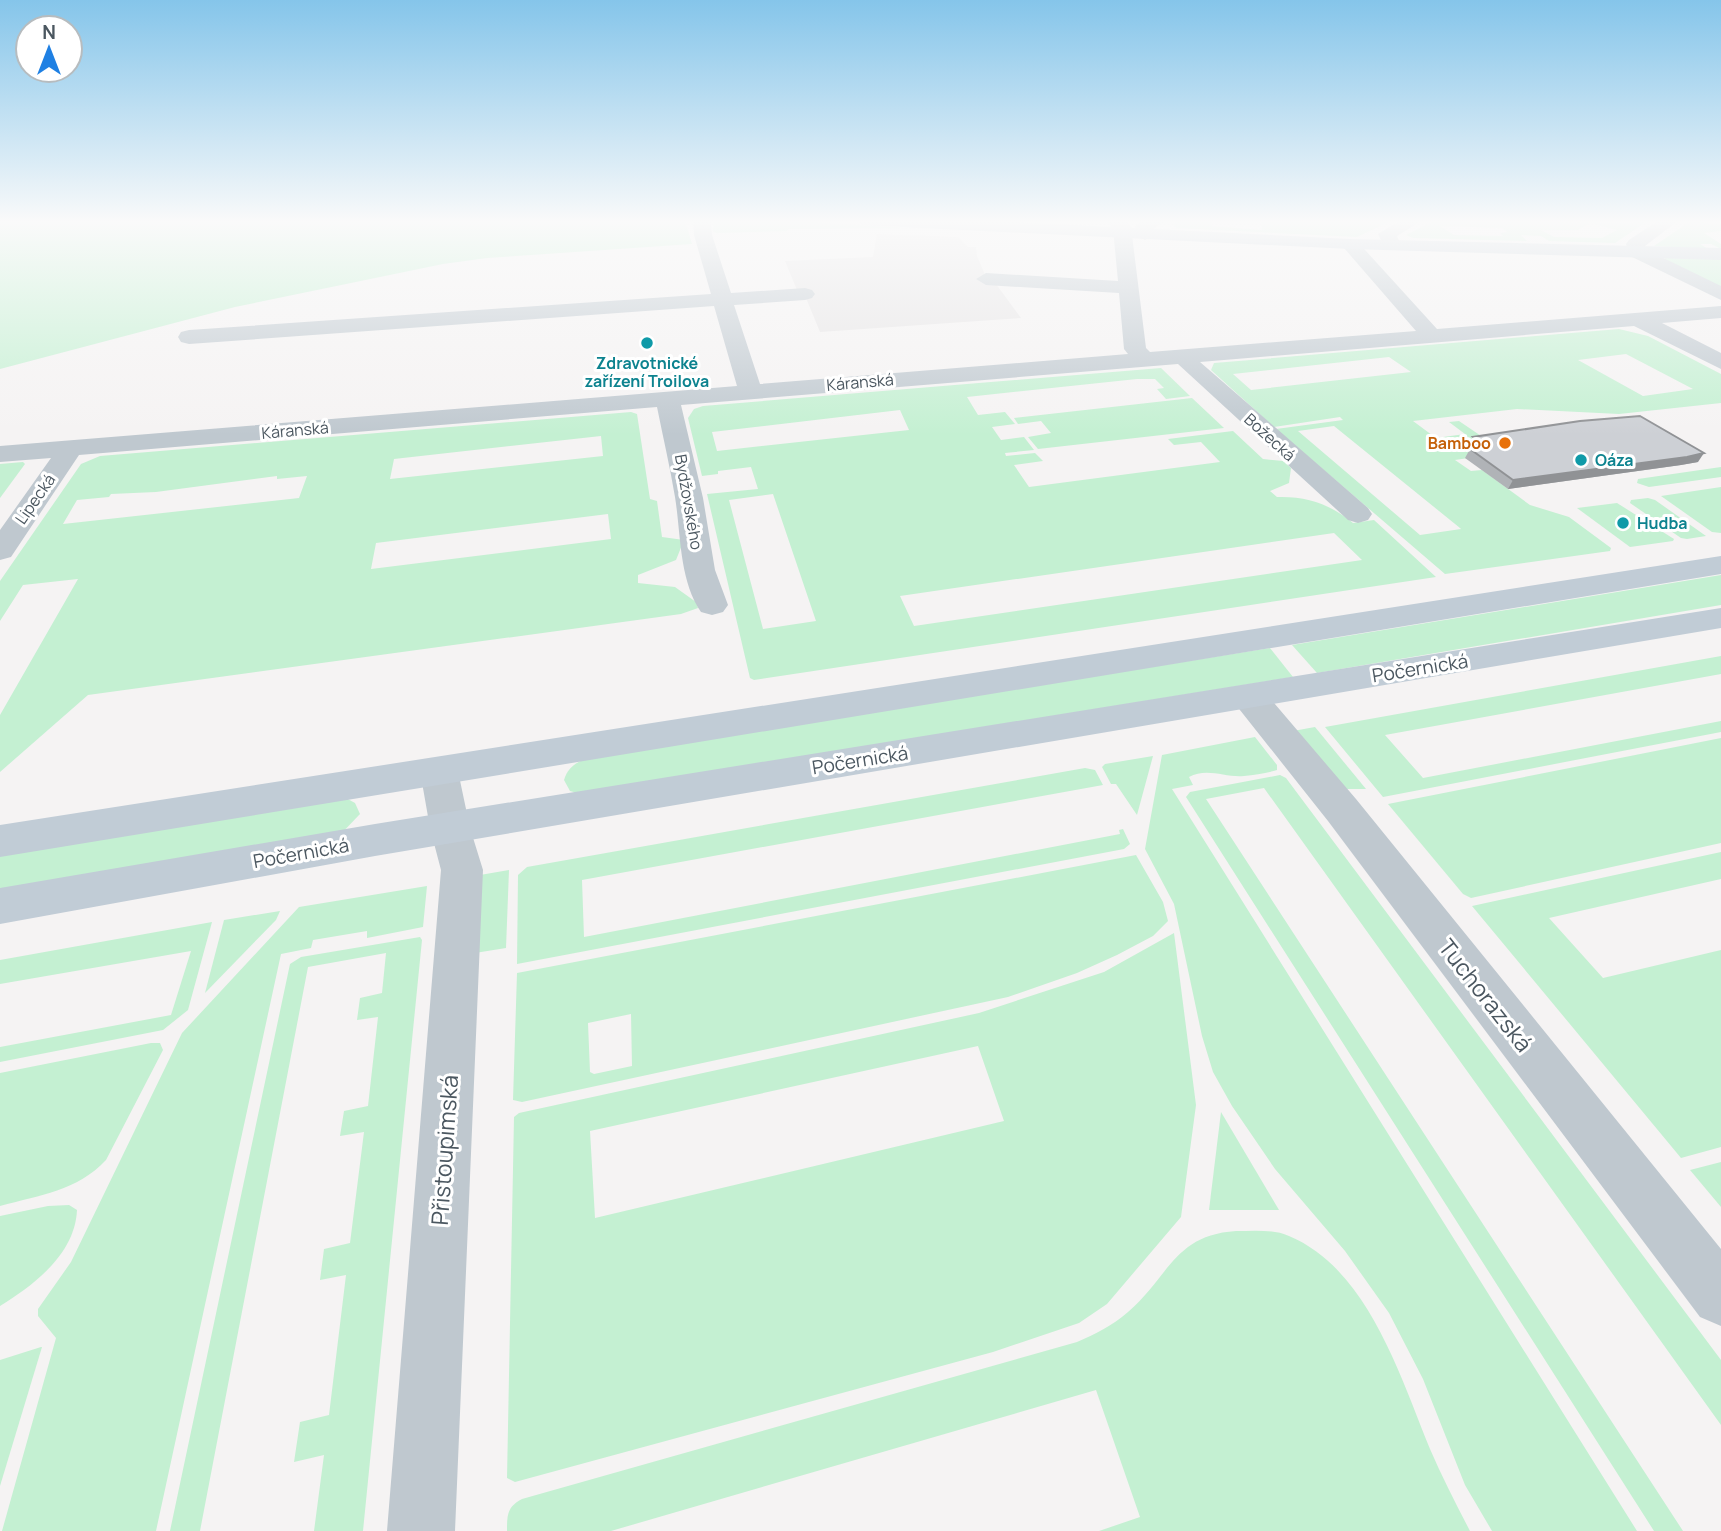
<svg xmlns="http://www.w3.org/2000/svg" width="1721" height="1531" viewBox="0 0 1721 1531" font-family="Manrope,sans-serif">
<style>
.education{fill:#e6e4e5}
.green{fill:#c4f0d2;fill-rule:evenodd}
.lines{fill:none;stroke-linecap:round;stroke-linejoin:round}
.street{fill:#bfc8cf;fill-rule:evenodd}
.secondary{fill:#c1ccd6;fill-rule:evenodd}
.wall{fill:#b0b3b7}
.shaded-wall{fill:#909295}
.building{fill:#cdd0d5;stroke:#909295;stroke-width:2}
.culture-dot{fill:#0f9aa8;stroke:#fff;stroke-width:2.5}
.food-dot{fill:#e8710a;stroke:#fff;stroke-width:2.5}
.labels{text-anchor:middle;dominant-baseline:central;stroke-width:6;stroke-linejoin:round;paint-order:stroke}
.far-culture-label{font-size:16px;font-weight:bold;fill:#0d838f;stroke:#fff;text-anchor:start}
.far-street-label{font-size:16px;fill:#4b5760;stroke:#fff}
.far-food-label{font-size:16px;font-weight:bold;fill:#c56008;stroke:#fff;text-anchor:end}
.street-label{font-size:19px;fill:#4b5760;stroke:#fff}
.near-street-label{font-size:23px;fill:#4b5760;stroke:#fff}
</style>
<rect width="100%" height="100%" fill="#f5f3f3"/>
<path class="education" d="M877,234L958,237L968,247H976L977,256L986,277L996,284L1021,318L820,332L806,298L814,296L797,290L785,261L873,257Z"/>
<g class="green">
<path d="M0,220H685L692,244L487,258L443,264L235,307L0,369Z"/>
<path d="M714,220H785L904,228L788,229L787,231L717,233L713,232Z"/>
<path d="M1180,220H1211L1212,226L1262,230L1261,221L1254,220H1393L1357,237L1177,228L1172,224Z"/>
<path d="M1435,220L1628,223L1649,220L1615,243L1549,241L1541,236L1521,235L1527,241L1413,238L1406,235ZM1590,223L1617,230L1602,238L1554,237L1541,230H1578ZM1440,226L1502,228L1507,232L1500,233L1503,236L1454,235Z"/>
<path d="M1692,220L1718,225L1721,223V231L1704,233L1721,244V249L1711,244H1700L1708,249L1654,246Z"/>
<path d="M1665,258L1721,259V289L1665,259Z"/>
<path d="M1619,329L1648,336L1721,374V403L1619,414L1517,409L1413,421L1436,438L1465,434L1449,422L1459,421L1490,442L1470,446L1482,456L1455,460L1471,471L1482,470L1530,505L1569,517L1611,548L1610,551L1445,574L1276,429L1343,420L1340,417L1274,427L1211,370L1214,363ZM1626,354L1693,389L1643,396L1578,360ZM1389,357L1411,372L1251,390L1233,374ZM1334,426L1460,528L1461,529L1420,535L1298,431Z"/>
<path d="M1161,368L1190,396L1166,399L1157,389L1164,388L1155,379H1137L967,397L978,415L1005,412L1015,424L992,427L1001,440L1024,437L1034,450L1005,453L1006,456L1035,453L1043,461L1014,465L1029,487L1220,462L1201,442L1174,445L1168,439L1233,431L1263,459L1283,461L1291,468L1289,483L1270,491L1277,497C1307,496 1330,504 1353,523L1374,520L1436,577L754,680L750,678L707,494L758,489L751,467L718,471V474L702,476L688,418L694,409L703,406ZM900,410L909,430L717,451L712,432ZM773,494L816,621L763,629L729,500ZM1334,533L1362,560L914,626L900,596Z"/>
<path d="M1192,398L1224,428L1038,449L1028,437L1051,433L1041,421L1018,424L1014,418Z"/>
<path d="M631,412L637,414L650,499L657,501L662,537L684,540L676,560L638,575V583L675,587L696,602L698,608L681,614L88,695L0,772V715L78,579L23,585L0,621V581L81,464L100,456ZM601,436L603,456L390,479L394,459ZM277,476V479L307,476L299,498L63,524L77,500L109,497L111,494L156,492ZM608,514L611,539L371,569L376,543Z"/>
<path d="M23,462L25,464L0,498V464Z"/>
<path d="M1721,467V477L1649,487L1637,483L1638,479Z"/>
<path d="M1721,487V533L1712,532L1661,496Z"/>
<path d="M1648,498L1655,500L1706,536L1687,539L1681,538L1630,503L1631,500Z"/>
<path d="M1617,503L1674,539L1673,541L1630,547L1577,508Z"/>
<path d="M1721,575V605L1317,673L1292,645Z"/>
<path d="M1270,648L1293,677L577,793L570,791L564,780C568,767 576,763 588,757Z"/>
<path d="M1721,656V674L1385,735L1423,778L1721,721V732L1383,797L1325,727Z"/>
<path d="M1315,727L1366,789H1339L1293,731Z"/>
<path d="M1255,737L1277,765V770C1267,773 1255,775 1244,776C1226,778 1207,767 1189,777L1193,785L1172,789L1637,1531H1492L1465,1485L1423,1379L1389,1313L1345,1251L1275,1169L1232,1106L1213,1072L1202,1036L1174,904L1145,849L1162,755Z"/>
<path d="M1721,738V843L1471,898L1463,894L1388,804Z"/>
<path d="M1153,756L1137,815L1116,784H1111L1102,767L1105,764Z"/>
<path d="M1085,768L1095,770L1103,785L582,880L584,937L1120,834L1119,830L1123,829L1130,844L1124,849L517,964L518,875L527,867Z"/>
<path d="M1280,775L1286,778L1721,1360V1425L1264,788L1206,799L1683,1531H1654L1186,797L1190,792Z"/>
<path d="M344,797L355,803L360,814L338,837L0,893V852Z"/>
<path d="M1721,852V879L1549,918L1603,978L1721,950V1147L1681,1158L1472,906Z"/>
<path d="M1136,855L1163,902L1168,921L1153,936L1117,955L1077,973L1008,997L522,1102L513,1100L517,973ZM631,1014L632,1066L594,1074L590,1072L588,1023Z"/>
<path d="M509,870L506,948L475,953L480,875Z"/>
<path d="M427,886L423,927L367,938V931L313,940L311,948L281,954L156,1531H2L56,1338L38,1316V1309L71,1262L182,1033L299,907Z"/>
<path d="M280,911L276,920L205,993L224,920Z"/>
<path d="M212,922L188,1010L163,1030L0,1062V1047L171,1015L191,951L0,984V960Z"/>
<path d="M1174,933L1196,1105L1181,1217L1107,1304L1079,1323L993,1352L515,1482L507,1478L514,1117L519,1113L979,1013L1104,972ZM978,1046L1004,1121L595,1218L590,1131Z"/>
<path d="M420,937L422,940L363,1531H314L324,1455L294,1462L300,1422L329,1415L346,1275L320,1280L324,1249L350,1243L364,1132L340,1136L344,1111L368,1106L378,1017L357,1020L360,998L382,993L386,953L308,967L200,1531H170L290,964L301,957Z"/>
<path d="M151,1043H160L163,1050L106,1160C77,1191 40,1195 0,1206V1073Z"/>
<path d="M1221,1112L1279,1210H1209Z"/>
<path d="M1721,1162V1207L1690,1170Z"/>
<path d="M69,1205L77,1210C75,1254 34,1285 0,1306V1216L48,1206Z"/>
<path d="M1236,1231C1253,1231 1273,1229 1289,1236C1368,1269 1400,1376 1430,1449C1442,1477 1456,1504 1470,1531H1099L1140,1517L1096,1390L611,1531H507C507,1515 507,1507 522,1499L1077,1342C1095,1334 1112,1326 1128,1312C1169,1277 1174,1235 1236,1231Z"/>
<path d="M41,1347H42L0,1486V1360Z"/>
</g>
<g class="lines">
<g class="street">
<path d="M693,220H711L712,235L731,293L805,288L812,290L815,294L812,298L805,300L734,305L760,384L1128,354L1124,349L1119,293L986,285L976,279L986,273L1118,281L1113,229L1106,220H1125L1131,227L1146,348L1150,352L1416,331L1344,248L1341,244L1344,240H1356L1437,329L1721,306V318L1662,323L1721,353V369L1634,326L1200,362L1368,508L1372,514L1368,520L1358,523L1348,520L1178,364L681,405L703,498L715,570L728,605L723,612L712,615L701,612C679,580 681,534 675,497C670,467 663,437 657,407L79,455L11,557L0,560V530L51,458L0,462V446L737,386L714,306L189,344L181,342L178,337L181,332L189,330L711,294L694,235Z"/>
<path d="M1142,220H1167L1153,229L1154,235L1145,240L1136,235L1135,226Z"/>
<path d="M1401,220H1423L1397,236L1401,246L1398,250H1386L1378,234Z"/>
<path d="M1659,220H1679L1645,246V249L1721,286V300L1630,256L1626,244L1629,240Z"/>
<path d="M1249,685L1262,689L1356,799L1721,1249V1326L1700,1317L1328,821L1236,705L1231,697L1236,689Z"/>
<path d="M439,757L453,761L458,771L470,828L483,870L455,1531H387L441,870L430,828L420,771L425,761Z"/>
</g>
<g class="secondary">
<path d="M854,220H978L1350,239L1721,248V260L1350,249L862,225Z"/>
<path d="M1721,556V574L0,857V825Z"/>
<path d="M1721,608V628L375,856L0,924V888L375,824Z"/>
</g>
</g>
<path class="wall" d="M1473,437L1698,462L1681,465L1508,489L1465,458L1470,449H1472L1468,446Z"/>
<path class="shaded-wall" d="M1704,453L1698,462L1681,465L1508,489L1513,480Z"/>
<path class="building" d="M1640,416L1704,453L1687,457L1513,480L1470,449L1486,447L1473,437L1580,421Z"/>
<linearGradient id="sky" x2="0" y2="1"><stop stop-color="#85c5ea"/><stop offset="0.51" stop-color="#fafafa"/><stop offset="1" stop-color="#fafafa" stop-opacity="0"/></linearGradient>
<rect width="1721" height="435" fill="url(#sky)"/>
<g class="culture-dot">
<circle cx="647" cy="343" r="7"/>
<circle cx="1581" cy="460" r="7"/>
<circle cx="1623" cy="523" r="7"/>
</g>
<circle class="food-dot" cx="1505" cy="443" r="7"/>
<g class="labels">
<g class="far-culture-label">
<text x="647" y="363" text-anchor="middle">Zdravotnické<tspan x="647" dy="18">zařízení Troilova</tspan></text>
<text x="1595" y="460">Oáza</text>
<text x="1637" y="523">Hudba</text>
</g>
<g class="far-street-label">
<text transform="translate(860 382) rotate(-5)">Káranská</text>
<text transform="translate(295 430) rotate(-5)">Káranská</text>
<text transform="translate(1270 437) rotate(42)">Božecká</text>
<text transform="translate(35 499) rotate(-55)">Lipecká</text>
<text transform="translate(689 502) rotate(80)">Bydžovského</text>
</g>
<g class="far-food-label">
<text x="1491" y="443">Bamboo</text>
</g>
<g class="street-label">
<text transform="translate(1420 668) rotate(-9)">Počernická</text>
<text transform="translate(860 760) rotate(-9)">Počernická</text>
<text transform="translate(301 853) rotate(-10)">Počernická</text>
</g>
<g class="near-street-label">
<text transform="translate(1486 995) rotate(52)">Tuchorazská</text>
<text transform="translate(444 1150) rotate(-86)">Přistoupimská</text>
</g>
</g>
<g transform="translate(49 49)"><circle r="33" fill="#ffffff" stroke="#b7bcbf" stroke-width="2"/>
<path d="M0-5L12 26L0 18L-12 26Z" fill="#1f80e3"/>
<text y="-10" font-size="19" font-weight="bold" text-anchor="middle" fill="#4b5760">N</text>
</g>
</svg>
